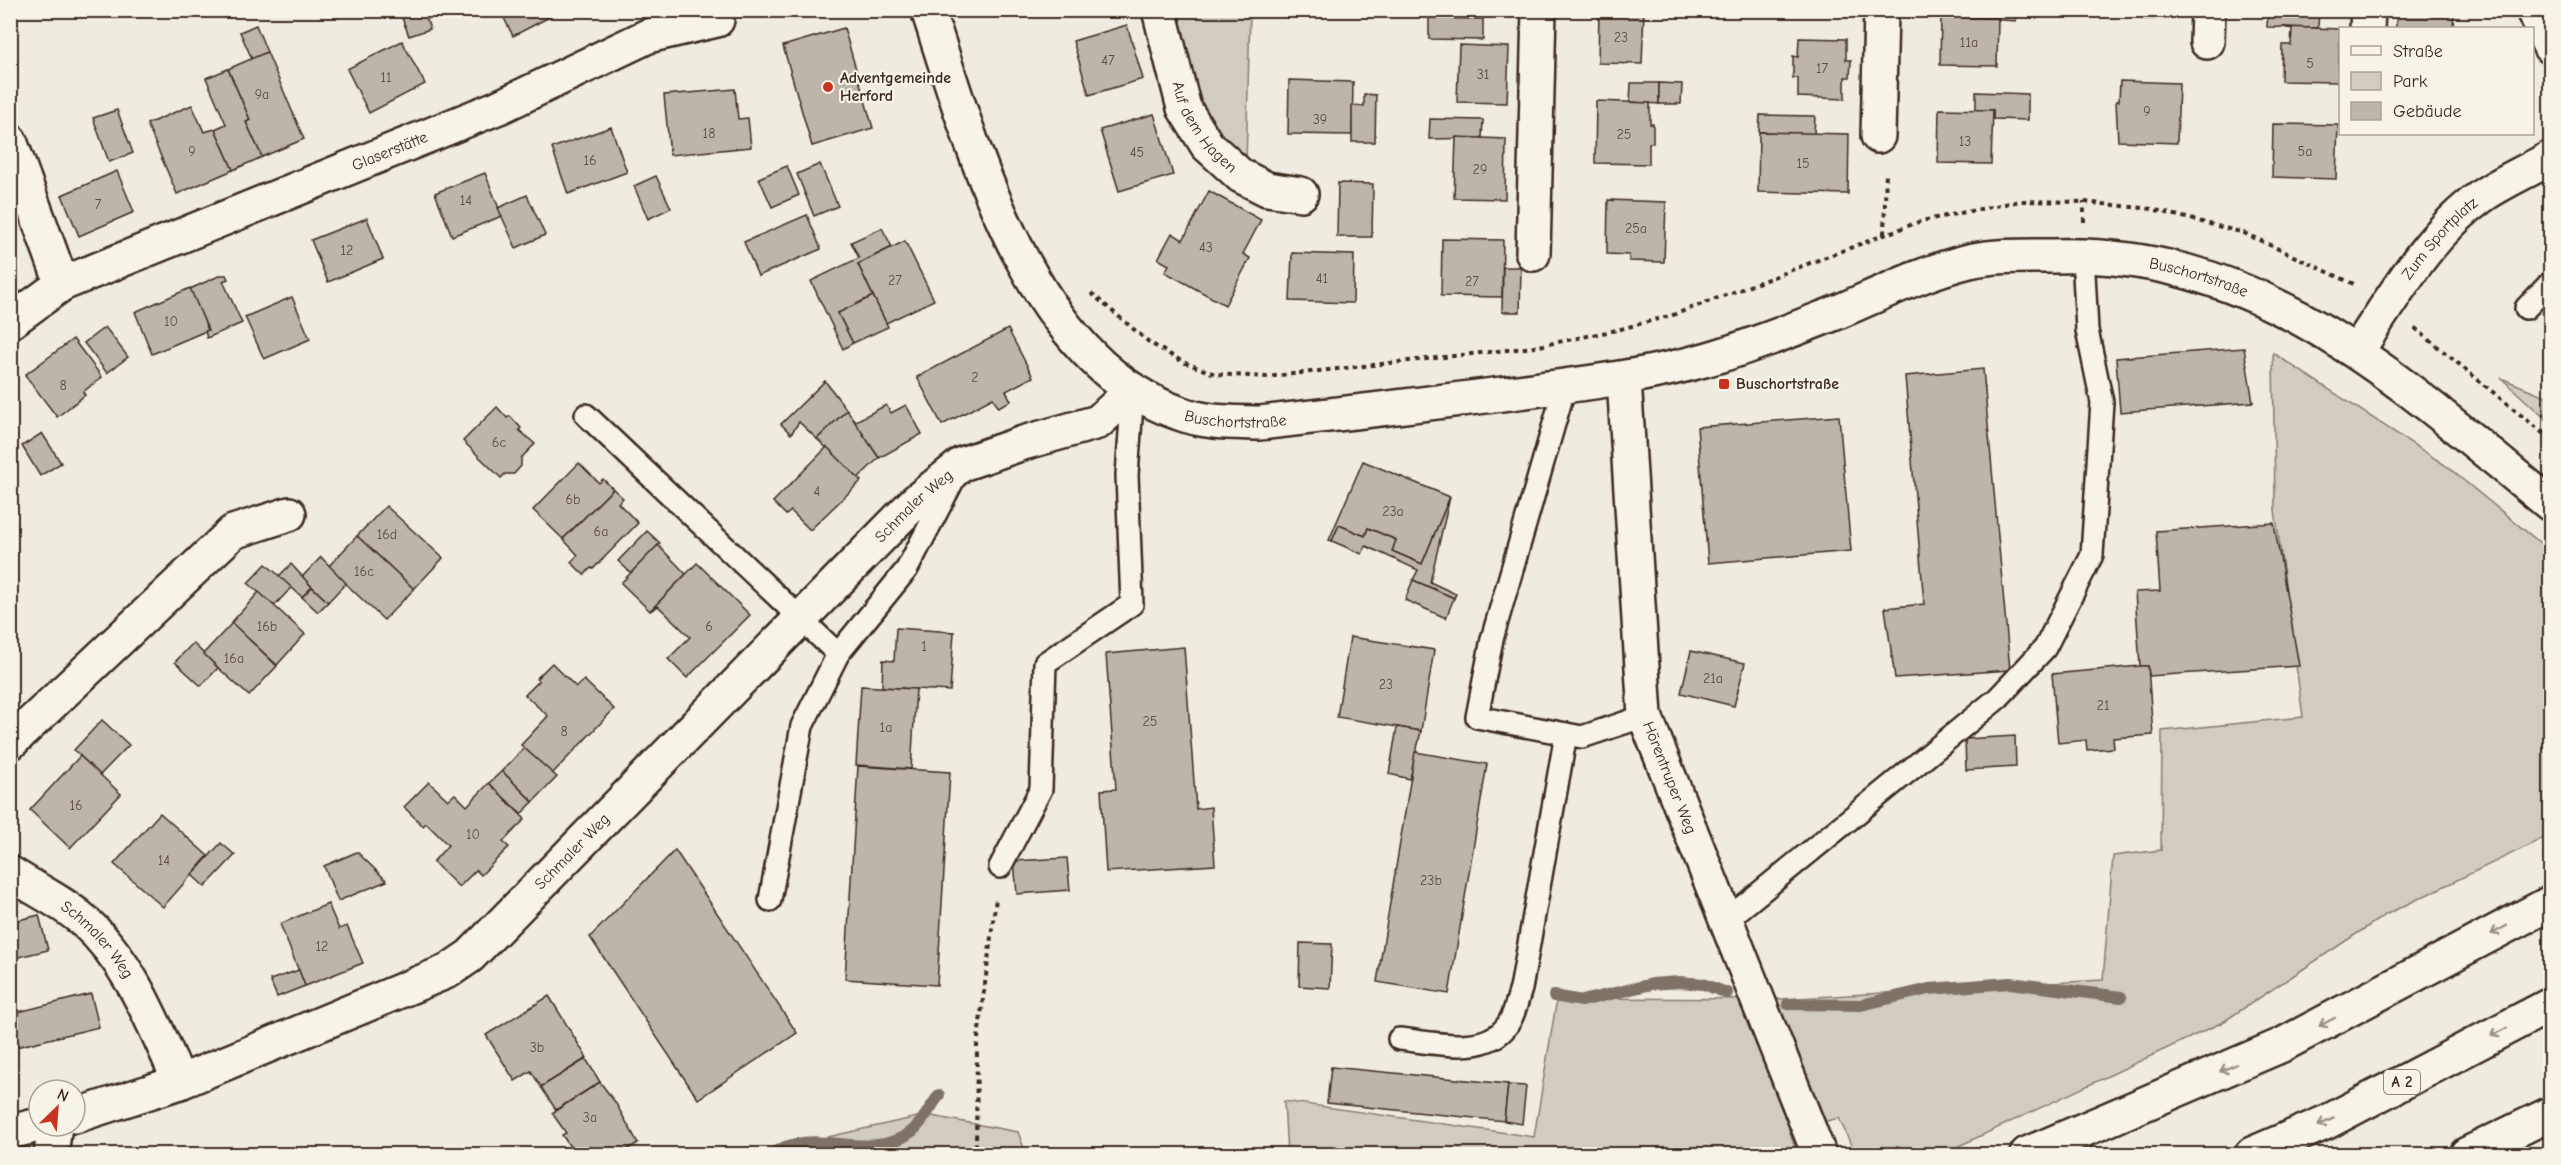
<svg xmlns="http://www.w3.org/2000/svg" width="2561" height="1165" viewBox="0 0 2561 1165" font-family="'Comic Neue',sans-serif">
<style>
.green{fill:#d1cbc0;stroke:#867a6f;stroke-width:1.5}
.lines{fill:none;stroke-linecap:round;stroke-linejoin:round}
.stream{stroke:#7e7266;stroke-width:12}
.building{fill:#bdb5aa;stroke:#3b2a1e;stroke-width:1.5}
.lane-casing{stroke:#3b2a1e;stroke-width:26}
.street-casing{stroke:#3b2a1e;stroke-width:38}
.secondary-casing{stroke:#3b2a1e;stroke-width:38}
.highway-casing{stroke:#3b2a1e;stroke-width:38}
.path{stroke:#3b2a1e;stroke-width:4;stroke-dasharray:4.5 4.5;stroke-linecap:butt}
.lane{stroke:#f7f3e8;stroke-width:21}
.street{stroke:#f7f3e8;stroke-width:33}
.secondary{stroke:#f7f3e8;stroke-width:33}
.highway{stroke:#f7f3e8;stroke-width:33}
.oneway{stroke:#998e83}
.poi-dot{fill:#c8321e;stroke:#f7f3e8;stroke-width:2}
.labels{text-anchor:middle;dominant-baseline:central;stroke-width:4.5;stroke-linejoin:round;paint-order:stroke}
.number-label{font-size:14px;fill:#5c4d41}
.shield{fill:#f7f3e8;stroke:#73665b;stroke-width:1.5}
.shield-label{font-size:15px;font-weight:bold;fill:#3b2a1e}
.poi-label{font-size:16px;font-weight:bold;fill:#3b2a1e;stroke:#f7f3e8;text-anchor:start}
.street-label{font-size:16px;fill:#3b2a1e;stroke:#f7f3e8}
</style>
<rect width="100%" height="100%" fill="#efebe0"/>
<filter id="ink" filterUnits="userSpaceOnUse"><feTurbulence type="fractalNoise" baseFrequency=".0167" numOctaves="2"/><feDisplacementMap in="SourceGraphic" scale="12" xChannelSelector="R" yChannelSelector="G"/><feConvolveMatrix kernelMatrix="1 2 1 2 8 2 1 2 1" color-interpolation-filters="sRGB"/></filter>
<g filter="url(#ink)">
<g class="green">
<path d="M1172,11H1250L1246,167L1215,135L1195,100Z"/>
<path d="M2273,353L2445,465L2550,551V835L2385,915L2223,1022L1942,1154H1855L1839,1118L1789,1130L1797,1154H1287L1284,1101L1534,1137L1557,998L1781,999L2103,980L2113,856L2161,850L2162,731L2303,717L2275,510Z"/>
<path d="M2501,378L2550,398V423Z"/>
<path d="M926,1115L1018,1132L1026,1154H752Z"/>
</g>
<g class="lines">
<g class="stream">
<path d="M1554,996L1582,1001L1652,984L1679,982L1703,984L1727,993"/>
<path d="M1788,1004L1861,1005L1929,989L2010,983L2121,997"/>
<path d="M772,1154C814,1124 867,1165 911,1132C922,1124 931,1106 939,1095"/>
</g>
</g>
<g class="building">
<path d="M399,10H423L430,29L409,36Z"/>
<path d="M500,10H563L513,36Z"/>
<path d="M1599,10H1644L1642,64L1598,63Z"/>
<path d="M1962,10H2016V21L1962,17Z"/>
<path d="M2133,10H2181V15L2159,14L2155,19H2143L2139,14H2132Z"/>
<path d="M2268,10H2319L2318,28L2267,27Z"/>
<path d="M2396,10H2454L2453,28H2396Z"/>
<path d="M1941,17L1998,18L1997,66L1940,65Z"/>
<path d="M1429,18L1483,19V40L1429,39Z"/>
<path d="M256,25L267,52L252,59L240,32Z"/>
<path d="M1127,25L1143,79L1089,95L1073,41Z"/>
<path d="M2283,27L2340,29L2338,82L2281,81L2282,45H2291L2292,29Z"/>
<path d="M844,28L873,128L812,146L783,46Z"/>
<path d="M1799,38L1846,39V60H1851L1850,77H1845V99L1798,97V78H1793V56L1798,57Z"/>
<path d="M402,41L425,84L369,113L347,69Z"/>
<path d="M1459,45L1509,47L1507,103L1457,102Z"/>
<path d="M267,52L304,139L262,157L246,122L250,120L228,69Z"/>
<path d="M228,69L250,120L246,122L262,157L233,170L215,129L226,124L206,78Z"/>
<path d="M1289,80L1353,82L1352,135L1288,134Z"/>
<path d="M2120,81L2179,83L2177,143L2118,141L2116,101H2119Z"/>
<path d="M1631,83H1659V104L1630,102Z"/>
<path d="M1659,83L1682,84L1681,104H1659Z"/>
<path d="M735,89L738,119L748,118L751,147L670,155L664,95Z"/>
<path d="M1976,92L2028,94V120L1993,119V110H1976Z"/>
<path d="M1364,94L1376,95L1375,142H1352V105L1364,106Z"/>
<path d="M1596,101L1650,103V124H1653V143H1649V164L1595,163Z"/>
<path d="M192,105L204,132L215,129L233,170L177,194L147,124Z"/>
<path d="M1939,109L1993,110L1991,164L1938,163Z"/>
<path d="M117,110L133,153L109,162L93,118Z"/>
<path d="M1154,114L1173,175L1119,191L1100,130Z"/>
<path d="M1760,115L1815,116L1814,134L1759,132Z"/>
<path d="M1430,119L1483,120L1482,138L1429,139Z"/>
<path d="M2273,124L2338,125L2336,179L2272,177Z"/>
<path d="M611,127L627,172L568,194L552,148Z"/>
<path d="M1759,132L1849,134L1848,194L1758,192Z"/>
<path d="M1456,137L1506,139L1505,199L1454,198Z"/>
<path d="M820,164L838,206L814,216L797,174Z"/>
<path d="M787,166L799,195L772,207L759,178Z"/>
<path d="M117,171L134,212L79,236L62,195Z"/>
<path d="M485,173L502,216L452,236L435,193Z"/>
<path d="M656,176L671,208L648,219L634,186Z"/>
<path d="M1338,183L1373,184L1372,237H1337Z"/>
<path d="M1209,191L1261,220L1243,254L1250,258L1225,305L1165,272L1169,265L1158,259L1172,233L1183,240Z"/>
<path d="M527,195L545,235L516,248L498,208Z"/>
<path d="M1608,200L1666,202L1664,262L1629,261V255L1607,254Z"/>
<path d="M807,215L821,249L758,276L744,242Z"/>
<path d="M367,218L383,259L328,282L311,240Z"/>
<path d="M882,228L892,247L858,264L873,296L838,313L853,343L843,349L811,281L859,258L851,242Z"/>
<path d="M1442,239L1503,240L1502,297L1441,296Z"/>
<path d="M905,241L934,300L886,323L858,264Z"/>
<path d="M1292,253L1354,255L1353,303L1290,301Z"/>
<path d="M1503,267H1521L1520,312H1502Z"/>
<path d="M221,275H226L228,279L223,281L242,323L207,338L205,331L208,330L190,289Z"/>
<path d="M190,288L208,330L152,354L135,312Z"/>
<path d="M873,296L888,327L853,343L838,313Z"/>
<path d="M292,297L310,339L264,359L245,317Z"/>
<path d="M105,327L128,357L107,373L84,343Z"/>
<path d="M1008,329L1033,377L1006,391L1011,401L998,407L993,398L942,425L917,377Z"/>
<path d="M73,339L102,377L83,392L85,395L57,417L25,375Z"/>
<path d="M2244,348L2253,402L2120,412L2116,358Z"/>
<path d="M1983,369L2010,670L1895,678L1885,608L1924,604L1905,376Z"/>
<path d="M825,381L847,410L817,439L799,422L791,434L781,424Z"/>
<path d="M886,405L891,413L906,405L922,434L879,458L854,422Z"/>
<path d="M497,407L507,418L510,416L521,428L519,430L535,444L521,458V466L514,474H505L501,478L463,441Z"/>
<path d="M847,410L879,458L858,478L817,439Z"/>
<path d="M1839,416L1851,551L1708,563L1697,427Z"/>
<path d="M42,433L61,463L40,476L22,446Z"/>
<path d="M827,447L861,481L810,530L791,511L786,515L773,502Z"/>
<path d="M1363,461L1450,497L1422,564L1392,551L1396,540L1368,528L1365,536L1339,525L1332,541L1329,540Z"/>
<path d="M579,463L599,483L603,479L613,489L563,539L533,510Z"/>
<path d="M613,489L623,498L618,503L638,523L593,569L591,568L584,575L571,562L578,555L563,539Z"/>
<path d="M1450,497L1430,582L1456,594L1454,598L1413,580L1418,570L1366,546L1362,554L1332,541L1339,525L1365,536L1368,528L1396,540L1392,551L1422,564Z"/>
<path d="M386,506L443,558L414,589L357,536Z"/>
<path d="M2274,523L2299,666L2149,676L2148,666H2140L2135,592L2160,591L2156,531Z"/>
<path d="M647,531L660,543L631,573L618,561Z"/>
<path d="M357,536L414,589L384,620L328,567Z"/>
<path d="M658,545L686,574L650,611L621,583Z"/>
<path d="M321,557L346,583L328,602L302,577Z"/>
<path d="M697,563L750,615L687,678L668,659L690,637L658,606L650,611Z"/>
<path d="M266,564L292,587L274,606L248,583Z"/>
<path d="M291,564L312,587L302,597L279,576Z"/>
<path d="M1413,580L1454,598L1446,618L1405,600Z"/>
<path d="M312,587L328,602L318,612L302,597Z"/>
<path d="M259,592L305,634L277,665L231,623Z"/>
<path d="M232,623L277,666L249,696L203,654Z"/>
<path d="M896,628L954,632L950,691L882,687L883,660L894,661Z"/>
<path d="M1350,637L1434,650L1421,731L1337,717Z"/>
<path d="M193,643L218,668L201,686L175,662Z"/>
<path d="M1184,647L1196,809L1211,807L1215,865L1106,872L1101,790L1116,789L1106,654Z"/>
<path d="M1691,651L1745,663L1734,706L1681,693Z"/>
<path d="M552,663L576,687L584,680L614,709L552,774L521,745L548,716L525,695L539,681L536,679Z"/>
<path d="M2140,666H2148L2153,735L2113,738L2114,748L2087,750L2086,740L2058,743L2052,674Z"/>
<path d="M861,686L916,689L911,769L856,765Z"/>
<path d="M102,720L129,745L100,775L74,750Z"/>
<path d="M1397,727L1421,731L1410,779L1389,774Z"/>
<path d="M2015,736L2016,767L1966,770L1965,739Z"/>
<path d="M524,748L557,777L533,802L502,771Z"/>
<path d="M1415,752L1487,764L1449,994L1377,982Z"/>
<path d="M80,756L121,794L70,848L30,810Z"/>
<path d="M858,766L950,772L937,985L845,979Z"/>
<path d="M502,771L533,802L521,814L489,783Z"/>
<path d="M429,782L448,800L455,794L467,806L489,783L525,819L503,842L509,847L481,875L476,870L459,887L433,862L448,845L426,823L423,826L404,807Z"/>
<path d="M160,813L208,856L163,907L114,864Z"/>
<path d="M221,843L235,855L205,887L192,875Z"/>
<path d="M675,850L797,1033L698,1099L590,937Z"/>
<path d="M357,852L387,881L338,901L324,866Z"/>
<path d="M1067,858L1070,890L1017,894L1014,861Z"/>
<path d="M328,904L339,929L347,926L363,963L305,986L280,924Z"/>
<path d="M39,915L48,950L10,959V922Z"/>
<path d="M1300,943L1332,944L1330,988L1299,986Z"/>
<path d="M299,970L305,986L277,997L270,980Z"/>
<path d="M91,994L99,1027L16,1047L10,1025V1014Z"/>
<path d="M549,996L587,1058L541,1087L531,1071L515,1081L486,1035Z"/>
<path d="M586,1059L600,1082L556,1110L541,1087Z"/>
<path d="M1331,1067L1508,1084L1504,1121L1327,1103Z"/>
<path d="M600,1082L615,1102L638,1143L620,1154H575L562,1135L566,1133L552,1113Z"/>
<path d="M1508,1085L1526,1086L1522,1124L1504,1121Z"/>
<path d="M139,1149L151,1152L150,1154H137Z"/>
</g>
<g class="lines">
<defs>
<g id="lane">
<path d="M2526,308L2550,283"/>
<path d="M1565,386L1492,639L1477,717L1582,737L1645,716"/>
<path d="M586,415L838,654"/>
<path d="M1000,867L1041,789L1045,663L1132,604L1127,475L1133,390"/>
<path d="M770,900L802,726L838,654L907,569L956,475"/>
<path d="M1725,921L1998,698L2045,648L2092,555L2102,402L2087,330L2083,255"/>
<path d="M1399,1039C1432,1042 1487,1057 1508,1024C1515,1014 1517,1000 1521,989L1566,734"/>
</g>
<g id="street">
<path id="s1" d="M1159,10L1184,108L1207,145L1241,176L1267,189L1301,194"/>
<path d="M2533,10L2550,47"/>
<path d="M2367,28L2368,10"/>
<path d="M2207,42L2208,10"/>
<path d="M1878,136L1881,10"/>
<path d="M10,141L62,284"/>
<path d="M1533,254L1539,10"/>
<path id="s2" d="M10,322L62,284L499,107L648,36L717,20"/>
<path id="s3" d="M2357,351C2394,297 2427,235 2482,196C2502,182 2528,171 2550,158"/>
<path id="s4" d="M1624,378L1645,716L1819,1154"/>
<path d="M10,743L233,532L289,514"/>
<path id="s5" d="M10,873C34,889 63,902 84,921C132,964 154,1026 180,1082L448,971L470,956L916,501L962,464L1023,443L1098,422L1133,390"/>
<path d="M75,1116L180,1082"/>
<path d="M10,1132L39,1125"/>
<path d="M51,1154L55,1126"/>
</g>
<g id="secondary">
<path id="s6" d="M928,10C972,146 1029,361 1179,413C1205,423 1232,422 1260,423C1341,414 1421,404 1502,394C1571,385 1641,378 1708,359C1750,347 1792,330 1833,314C1878,295 1921,273 1969,261C1995,255 2026,256 2052,256C2261,249 2399,381 2550,504"/>
</g>
<g id="highway">
<path d="M2027,1154L2282,1045L2550,903"/>
<path d="M2252,1154L2327,1122L2550,1005"/>
<path d="M2467,1154L2550,1114"/>
</g>
</defs>
<use href="#lane" class="lane-casing"/>
<use href="#street" class="street-casing"/>
<use href="#secondary" class="secondary-casing"/>
<use href="#highway" class="highway-casing"/>
<g class="path">
<path d="M2084,222V202"/>
<path d="M1884,234L1886,172"/>
<path d="M1091,293L1150,343L1183,362L1215,374L1266,377L1534,347L1617,330L1673,315L1921,221L2020,201L2084,202L2152,209L2244,233L2356,285"/>
<path d="M2415,328L2550,439"/>
<path d="M976,1147L977,1046L996,898"/>
</g>
<use href="#lane" class="lane"/>
<use href="#street" class="street"/>
<use href="#secondary" class="secondary"/>
<use href="#highway" class="highway"/>
</g>
<defs><path id="oneway-shaft" d="M-6 0H5M1.5-3L5.5 0L1.5 3" fill="none" stroke-width="1.6" stroke-linecap="round" stroke-linejoin="round" transform="scale(1.5)"/></defs>
<g class="oneway">
<use href="#oneway-shaft" transform="translate(2499 930) rotate(152)"/>
<use href="#oneway-shaft" transform="translate(2327 1022) rotate(152)"/>
<use href="#oneway-shaft" transform="translate(2499 1032) rotate(152)"/>
<use href="#oneway-shaft" transform="translate(2228 1068) rotate(157)"/>
<use href="#oneway-shaft" transform="translate(2326 1122) rotate(155)"/>
</g>
</g>
<g class="poi-dot">
<circle cx="828" cy="87" r="6"/>
<rect x="1718" y="378" width="12" height="12" rx="3"/>
</g>
<g class="labels">
<g class="number-label">
<text x="1621" y="37">23</text>
<text x="1969" y="42">11a</text>
<text x="1108" y="60">47</text>
<text x="2310" y="63">5</text>
<text x="1822" y="68">17</text>
<text x="1483" y="74">31</text>
<text x="386" y="77">11</text>
<text x="262" y="94">9a</text>
<text x="2147" y="111">9</text>
<text x="1320" y="119">39</text>
<text x="709" y="133">18</text>
<text x="1624" y="134">25</text>
<text x="1965" y="141">13</text>
<text x="192" y="151">9</text>
<text x="2305" y="151">5a</text>
<text x="1137" y="152">45</text>
<text x="590" y="160">16</text>
<text x="1803" y="163">15</text>
<text x="1480" y="169">29</text>
<text x="466" y="200">14</text>
<text x="98" y="204">7</text>
<text x="1636" y="228">25a</text>
<text x="1206" y="247">43</text>
<text x="347" y="250">12</text>
<text x="1322" y="278">41</text>
<text x="895" y="280">27</text>
<text x="1472" y="281">27</text>
<text x="171" y="321">10</text>
<text x="975" y="377">2</text>
<text x="63" y="385">8</text>
<text x="499" y="442">6c</text>
<text x="817" y="491">4</text>
<text x="573" y="499">6b</text>
<text x="1393" y="511">23a</text>
<text x="601" y="531">6a</text>
<text x="387" y="534">16d</text>
<text x="364" y="571">16c</text>
<text x="267" y="626">16b</text>
<text x="709" y="626">6</text>
<text x="924" y="646">1</text>
<text x="234" y="658">16a</text>
<text x="1713" y="678">21a</text>
<text x="1386" y="684">23</text>
<text x="2103" y="705">21</text>
<text x="1150" y="721">25</text>
<text x="886" y="727">1a</text>
<text x="564" y="731">8</text>
<text x="76" y="805">16</text>
<text x="473" y="834">10</text>
<text x="164" y="860">14</text>
<text x="1431" y="880">23b</text>
<text x="322" y="946">12</text>
<text x="537" y="1047">3b</text>
<text x="590" y="1117">3a</text>
</g>
<rect class="shield" x="2384" y="1070" width="36" height="24" rx="4.5"/>
<g class="shield-label">
<text x="2402" y="1082">A 2</text>
</g>
<g class="poi-label">
<text x="840" y="78">Adventgemeinde<tspan x="840" dy="18">Herford</tspan></text>
<text x="1736" y="384">Buschortstraße</text>
</g>
<g class="street-label">
<text stroke="none"><textPath href="#s1" startOffset="128">Auf dem Hagen</textPath></text>
<text stroke="none"><textPath href="#s2" startOffset="418">Glaserstätte</textPath></text>
<text stroke="none"><textPath href="#s3" startOffset="140">Zum Sportplatz</textPath></text>
<text stroke="none"><textPath href="#s6" startOffset="1538">Buschortstraße</textPath></text>
<text stroke="none"><textPath href="#s6" startOffset="549">Buschortstraße</textPath></text>
<text stroke="none"><textPath href="#s5" startOffset="1226">Schmaler Weg</textPath></text>
<text stroke="none"><textPath href="#s4" startOffset="405">Hörentruper Weg</textPath></text>
<text stroke="none"><textPath href="#s5" startOffset="740">Schmaler Weg</textPath></text>
<text stroke="none"><textPath href="#s5" startOffset="111">Schmaler Weg</textPath></text>
</g>
</g>
<rect width="2561" height="1165" fill="none" stroke="#f7f3e8" stroke-width="36"/>
<rect x="18" y="18" width="2525" height="1129" fill="none" stroke="#3b2a1e" stroke-width="2" filter="url(#ink)"/>
<rect x="2339" y="27" width="195" height="108" fill="#f7f3e8" stroke="#aca397" stroke-width="1.5"/>
<rect x="2351" y="46" width="30" height="9" fill="#f7f3e8" stroke="#aca397" stroke-width="1.5"/>
<text x="2393" y="57" font-size="18" fill="#3b2a1e">Straße</text>
<rect x="2351" y="72" width="30" height="18" fill="#d1cbc0" stroke="#aca397" stroke-width="1.5"/>
<text x="2393" y="87" font-size="18" fill="#3b2a1e">Park</text>
<rect x="2351" y="102" width="30" height="18" fill="#bdb5aa" stroke="#aca397" stroke-width="1.5"/>
<text x="2393" y="117" font-size="18" fill="#3b2a1e">Gebäude</text>
<g transform="translate(57 1108) rotate(25)"><circle r="28" fill="#f7f3e8" stroke="#aca397" stroke-width="1.5"/>
<path d="M0-4.5L10 22L0 15L-10 22Z" fill="#c8321e"/>
<text y="-9" font-size="16" font-weight="bold" text-anchor="middle" fill="#3b2a1e">N</text>
</g>
</svg>
